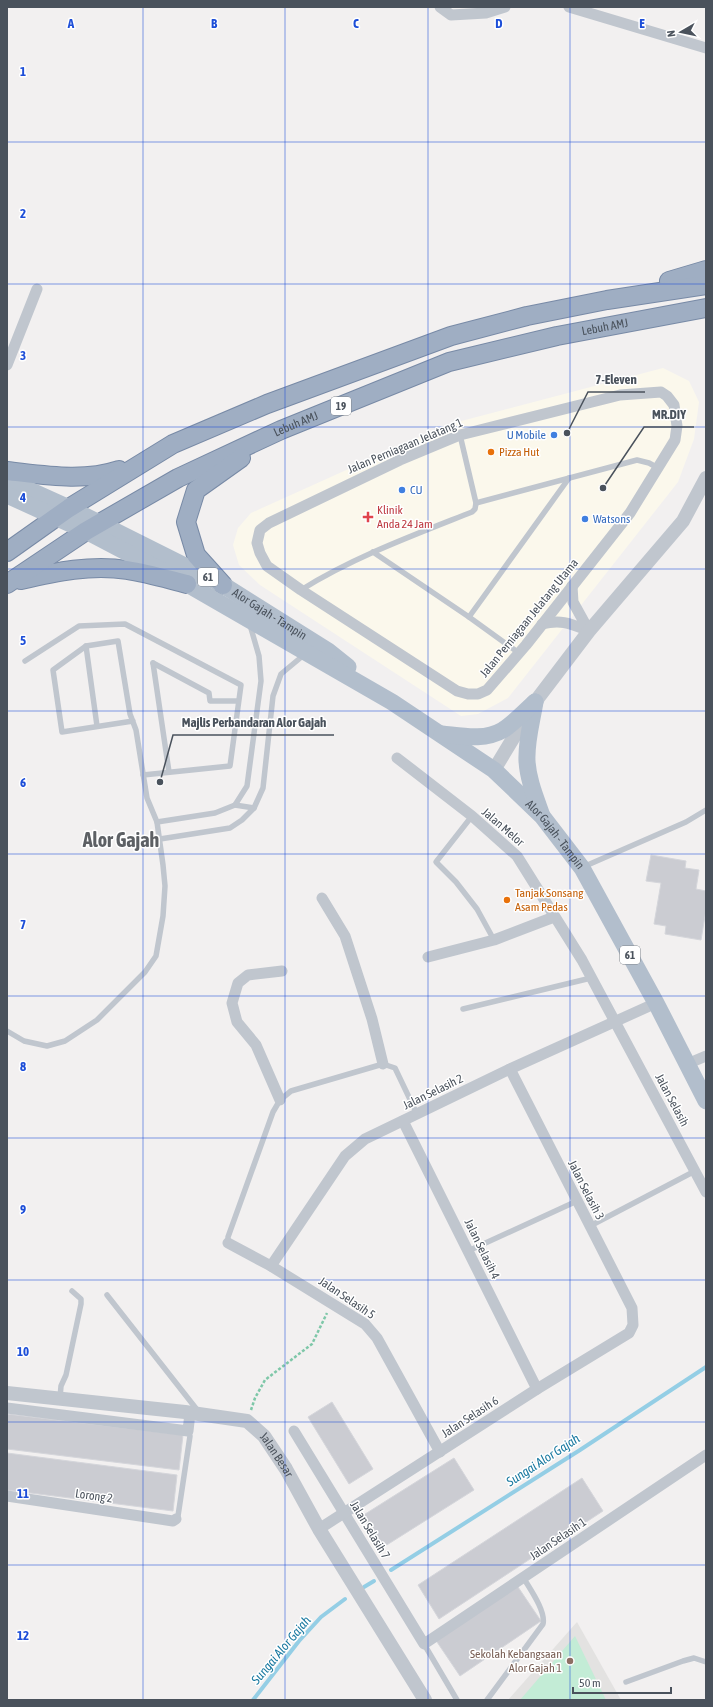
<svg xmlns="http://www.w3.org/2000/svg" width="713" height="1707" viewBox="0 0 713 1707" font-family="'Asap Condensed',sans-serif">
<style>
.commercial{fill:#fbf8ec}
.education{fill:#e3e2e1}
.green{fill:#c3ecd6}
.lines{fill:none;stroke-linecap:round;stroke-linejoin:round}
.stream{stroke:#94cee5;stroke-width:4}
.building{fill:#cbccd2;stroke:#d5d6db}
.trunk-casing{stroke:#788aa6;stroke-width:20}
.path{stroke:#7ec7a8;stroke-width:2.5;stroke-dasharray:3 2;stroke-linecap:butt}
.service{stroke:#c0c6ce;stroke-width:5.5}
.minor{stroke:#c0c6ce;stroke-width:11}
.tertiary{stroke:#c0c6ce;stroke-width:14}
.primary{stroke:#b2becc;stroke-width:17}
.trunk{stroke:#9faec3;stroke-width:18}
.grid{fill:none;stroke:#1d4ed8;stroke-width:1;stroke-opacity:0.55}
.shop-dot{fill:#3f7fe0;stroke:#fff;stroke-width:1.5}
.food-dot{fill:#e8710a;stroke:#fff;stroke-width:1.5}
.health-dot{fill:#e0444e;stroke:#fff;stroke-width:1.5}
.education-dot{fill:#8d6e63;stroke:#fff;stroke-width:1.5}
.labels{text-anchor:middle;dominant-baseline:central;stroke-width:3;stroke-linejoin:round;paint-order:stroke}
.shield{fill:#fff;stroke:#80868d;stroke-width:1}
.shield-label{font-size:11px;font-weight:bold;fill:#4a525c}
.street-label{font-size:12px;fill:#4a525c;stroke:#fff}
.shop-label{font-size:12px;fill:#366cbe;stroke:#fff;text-anchor:start}
.food-label{font-size:12px;fill:#c56008;stroke:#fff;text-anchor:start}
.health-label{font-size:12px;fill:#be3a42;stroke:#fff;text-anchor:start}
.education-label{font-size:12px;fill:#785e54;stroke:#fff;text-anchor:end}
.water-label{font-size:13px;font-style:italic;fill:#1979a0;stroke:#fff}
.town-label{font-size:20px;font-weight:bold;fill:#5d6064;stroke:#fff}
.grid-label{font-size:13px;text-anchor:middle;font-weight:bold;fill:#1d4ed8;stroke:#fff;stroke-width:3;stroke-linejoin:round;paint-order:stroke}
.leader{fill:none;stroke:#4a525c;stroke-width:1.5}
.callout-dot{fill:#4a525c;stroke:#fff;stroke-width:1.5}
.callout-label{font-size:13px;text-anchor:middle;font-weight:bold;fill:#4a525c;stroke:#fff;stroke-width:3;stroke-linejoin:round;paint-order:stroke}
</style>
<rect width="100%" height="100%" fill="#f2f0f0"/>
<path class="commercial" d="M663,368L689,381L699,402L694,439L678,482L508,698L478,714L461,716L260,585L239,565L233,545L238,528L251,513L446,425Z"/>
<path class="education" d="M577,1622L621,1700H508Z"/>
<path class="green" d="M575,1636L606,1700H520Z"/>
<g class="lines">
<g class="stream">
<path d="M391,1570L580,1450L706,1367"/>
<path d="M364,1587L374,1581"/>
<path d="M253,1700L299,1641L321,1617L345,1599"/>
</g>
</g>
<g class="building">
<path d="M651,855L686,861L685,868L699,870L696,889L706,891V910L701,940L665,934L666,926L654,924L661,883L646,881Z"/>
<path d="M332,1402L373,1469L349,1484L308,1417Z"/>
<path d="M7,1414L183,1435L179,1470L7,1449Z"/>
<path d="M7,1453L177,1475L173,1511L7,1490Z"/>
<path d="M454,1458L474,1490L382,1548L362,1516Z"/>
<path d="M582,1478L603,1511L439,1619L418,1585Z"/>
<path d="M516,1584L541,1621L460,1676L435,1639Z"/>
</g>
<g class="lines">
<defs>
<g id="trunk">
<path d="M669,281L706,270"/>
<path d="M7,471C44,475 83,482 119,470"/>
<path d="M7,552L69,508L173,444L267,404L451,336L527,316L607,300L706,285"/>
<path d="M21,580C55,572 92,564 127,570C147,573 167,579 187,584"/>
<path id="s4" d="M7,584L86,531L178,478L281,430L449,362L557,336L706,308"/>
<path d="M223,585L196,555L186,522L196,490L241,458"/>
</g>
</defs>
<use href="#trunk" class="trunk-casing"/>
<path class="path" d="M251,1410L255,1398L265,1380L312,1344L327,1313"/>
<g class="service">
<path d="M476,503L637,460L649,463L658,468"/>
<path d="M373,552L469,617L519,653"/>
<path d="M301,590C354,557 414,535 472,512L475,509L476,503L460,435"/>
<path d="M469,617L569,478"/>
<path d="M86,646L97,726"/>
<path d="M25,661L79,626L125,624L241,685L230,766L143,775"/>
<path d="M153,663L169,772"/>
<path d="M153,663L209,693L210,701H238"/>
<path d="M235,805L254,808"/>
<path d="M472,816L436,862L456,882L477,909L494,940"/>
<path d="M157,822L215,813L235,805L247,786L261,681L259,656L250,625"/>
<path d="M160,839L230,828L242,820L254,808L263,788L273,696L281,674L305,654"/>
<path d="M583,867L686,822L706,810"/>
<path d="M463,1009L591,978"/>
<path d="M7,1031L24,1041L47,1046L65,1041L97,1020L145,972L156,956L163,916L165,886L163,865L157,822L147,798L136,730L130,714L118,641L86,646L53,670L62,732L133,721"/>
<path d="M590,1226L695,1171"/>
<path d="M228,1243V1237L273,1112L280,1100L291,1091L383,1064L395,1068L417,1114"/>
<path d="M468,1251L577,1201"/>
<path d="M107,1295L198,1411"/>
<path d="M60,1398L61,1386L66,1375L81,1304V1299L72,1291"/>
<path d="M176,1519L178,1516L190,1436L188,1431"/>
<path d="M424,1644L457,1700"/>
<path d="M626,1682L683,1661L694,1658L706,1662"/>
<path d="M487,1700L543,1624C546,1611 530,1589 523,1577"/>
</g>
<g class="minor">
<path d="M440,7L451,15L486,13L505,7"/>
<path d="M569,7L706,48"/>
<path d="M7,365L37,289"/>
<path d="M661,392L667,396L674,405L677,426L675,440L630,513L526,645L487,690L478,694H468L457,691L301,590L267,566L260,553L257,543L260,530L269,523L400,460L460,435L620,395Z"/>
<path d="M542,624C562,619 571,624 589,631L573,602L572,586"/>
<path d="M397,758L472,816L517,856L582,960L706,1192"/>
<path d="M322,898L345,936L372,1019L383,1064"/>
<path d="M428,957L494,940L554,917"/>
<path d="M687,1064L706,1056"/>
<path d="M280,1100L256,1045L237,1022L232,1003L238,983L248,975L282,971"/>
<path d="M403,1121L537,1389"/>
<path d="M228,1243L271,1266L365,1324L377,1338L440,1452"/>
<path d="M271,1266L345,1156L365,1139L510,1069L656,1003"/>
<path d="M7,1408L188,1431L190,1413"/>
<path d="M294,1431L424,1644L706,1455"/>
<path d="M7,1496L173,1521L176,1519"/>
<path d="M319,1529L537,1389L629,1333L633,1325L632,1308L510,1069"/>
</g>
<g class="tertiary">
<path d="M494,770L535,702L589,631L683,521L706,478"/>
<path id="s1" d="M7,1393L185,1412L247,1421L264,1436L286,1469L319,1529L425,1700"/>
</g>
<g class="primary">
<path id="s2" d="M7,480L69,508L223,585L328,651L348,667"/>
<path id="s3" d="M7,495L86,531L187,584L392,702L494,770L542,816L582,868L656,1003L706,1101"/>
<path d="M535,702C532,721 526,741 527,761C528,779 535,796 541,813"/>
<path d="M442,734C462,736 484,741 503,730C514,723 525,711 535,702"/>
</g>
<use href="#trunk" class="trunk"/>
</g>
<path class="grid" d="M143,7V1700M285,7V1700M428,7V1700M570,7V1700M7,142H706M7,284H706M7,427H706M7,569H706M7,711H706M7,854H706M7,996H706M7,1138H706M7,1280H706M7,1422H706M7,1565H706"/>
<g class="shop-dot">
<circle cx="554" cy="435" r="4"/>
<circle cx="402" cy="490" r="4"/>
<circle cx="585" cy="519" r="4"/>
</g>
<g class="food-dot">
<circle cx="491" cy="452" r="4"/>
<circle cx="507" cy="900" r="4"/>
</g>
<path class="health-dot" d="M366 511h4v4h4v4h-4v4h-4v-4h-4v-4h4z"/>
<circle class="education-dot" cx="570" cy="1661" r="4"/>
<g class="labels">
<g class="shield">
<rect x="331" y="397" width="20" height="18" rx="3"/>
<rect x="198" y="568" width="20" height="18" rx="3"/>
<rect x="620" y="946" width="20" height="18" rx="3"/>
</g>
<g class="shield-label">
<text x="341" y="406">19</text>
<text x="208" y="577">61</text>
<text x="630" y="955">61</text>
</g>
<g class="street-label">
<text stroke="none"><textPath href="#s4" startOffset="656">Lebuh AMJ</textPath></text>
<text stroke="none"><textPath href="#s4" startOffset="331">Lebuh AMJ</textPath></text>
<text transform="translate(405 446) rotate(-23)">Jalan Perniagaan Jelatang 1</text>
<text stroke="none"><textPath href="#s2" startOffset="295">Alor Gajah - Tampin</textPath></text>
<text transform="translate(529 618) rotate(-51)">Jalan Perniagaan Jelatang Utama</text>
<text transform="translate(503 827) rotate(41)">Jalan Melor</text>
<text stroke="none"><textPath href="#s3" startOffset="649">Alor Gajah - Tampin</textPath></text>
<text transform="translate(433 1092) rotate(-26)">Jalan Selasih 2</text>
<text transform="translate(672 1100) rotate(62)">Jalan Selasih</text>
<text transform="translate(586 1190) rotate(63)">Jalan Selasih 3</text>
<text transform="translate(482 1249) rotate(64)">Jalan Selasih 4</text>
<text transform="translate(347 1298) rotate(34)">Jalan Selasih 5</text>
<text transform="translate(470 1417) rotate(-33)">Jalan Selasih 6</text>
<text stroke="none"><textPath href="#s1" startOffset="287">Jalan Besar</textPath></text>
<text transform="translate(94 1496) rotate(8)">Lorong 2</text>
<text transform="translate(370 1530) rotate(59)">Jalan Selasih 7</text>
<text transform="translate(558 1539) rotate(-34)">Jalan Selasih 1</text>
</g>
<g class="shop-label">
<text x="546" y="435" text-anchor="end">U Mobile</text>
<text x="410" y="490">CU</text>
<text x="593" y="519">Watsons</text>
</g>
<g class="food-label">
<text x="499" y="452">Pizza Hut</text>
<text x="515" y="893">Tanjak Sonsang<tspan x="515" dy="14">Asam Pedas</tspan></text>
</g>
<g class="health-label">
<text x="377" y="510">Klinik<tspan x="377" dy="14">Anda 24 Jam</tspan></text>
</g>
<g class="education-label">
<text x="562" y="1654">Sekolah Kebangsaan<tspan x="562" dy="14">Alor Gajah 1</tspan></text>
</g>
<g class="water-label">
<text transform="translate(543 1460) rotate(-33)">Sungai Alor Gajah</text>
<text transform="translate(281 1650) rotate(-50)">Sungai Alor Gajah</text>
</g>
<g class="town-label">
<text x="121" y="839">Alor Gajah</text>
</g>
</g>
<g class="grid-label">
<text x="71" y="28">A</text>
<text x="214" y="28">B</text>
<text x="356" y="28">C</text>
<text x="499" y="28">D</text>
<text x="642" y="28">E</text>
<text x="23" y="76">1</text>
<text x="23" y="218">2</text>
<text x="23" y="360">3</text>
<text x="23" y="502">4</text>
<text x="23" y="645">5</text>
<text x="23" y="787">6</text>
<text x="23" y="929">7</text>
<text x="23" y="1071">8</text>
<text x="23" y="1214">9</text>
<text x="23" y="1356">10</text>
<text x="23" y="1498">11</text>
<text x="23" y="1640">12</text>
</g>
<path class="leader" d="M567 433L588 392H645M603 488L644 427H694M160 782L173 735H334"/>
<g class="callout-dot">
<circle cx="567" cy="433" r="4"/>
<circle cx="603" cy="488" r="4"/>
<circle cx="160" cy="782" r="4"/>
</g>
<g class="callout-label">
<text x="616" y="384">7-Eleven</text>
<text x="669" y="419">MR.DIY</text>
<text x="254" y="727">Majlis Perbandaran Alor Gajah</text>
</g>
<rect width="713" height="1707" fill="none" stroke="#4a525c" stroke-width="16"/>
<g transform="translate(681 32) rotate(261)" stroke="#ffffff" stroke-width="3" paint-order="stroke">
<path d="M0-3L7 15L0 10L-7 15Z" fill="#4a525c"/>
<text y="-6" font-size="11" font-weight="bold" text-anchor="middle" fill="#4a525c">N</text>
</g>
<path d="M573 1687v6h98v-6" fill="none" stroke="#4a525c" stroke-width="2"/>
<text x="579" y="1687" font-size="12" fill="#4a525c" stroke="#ffffff" stroke-width="3" paint-order="stroke">50 m</text>
</svg>
